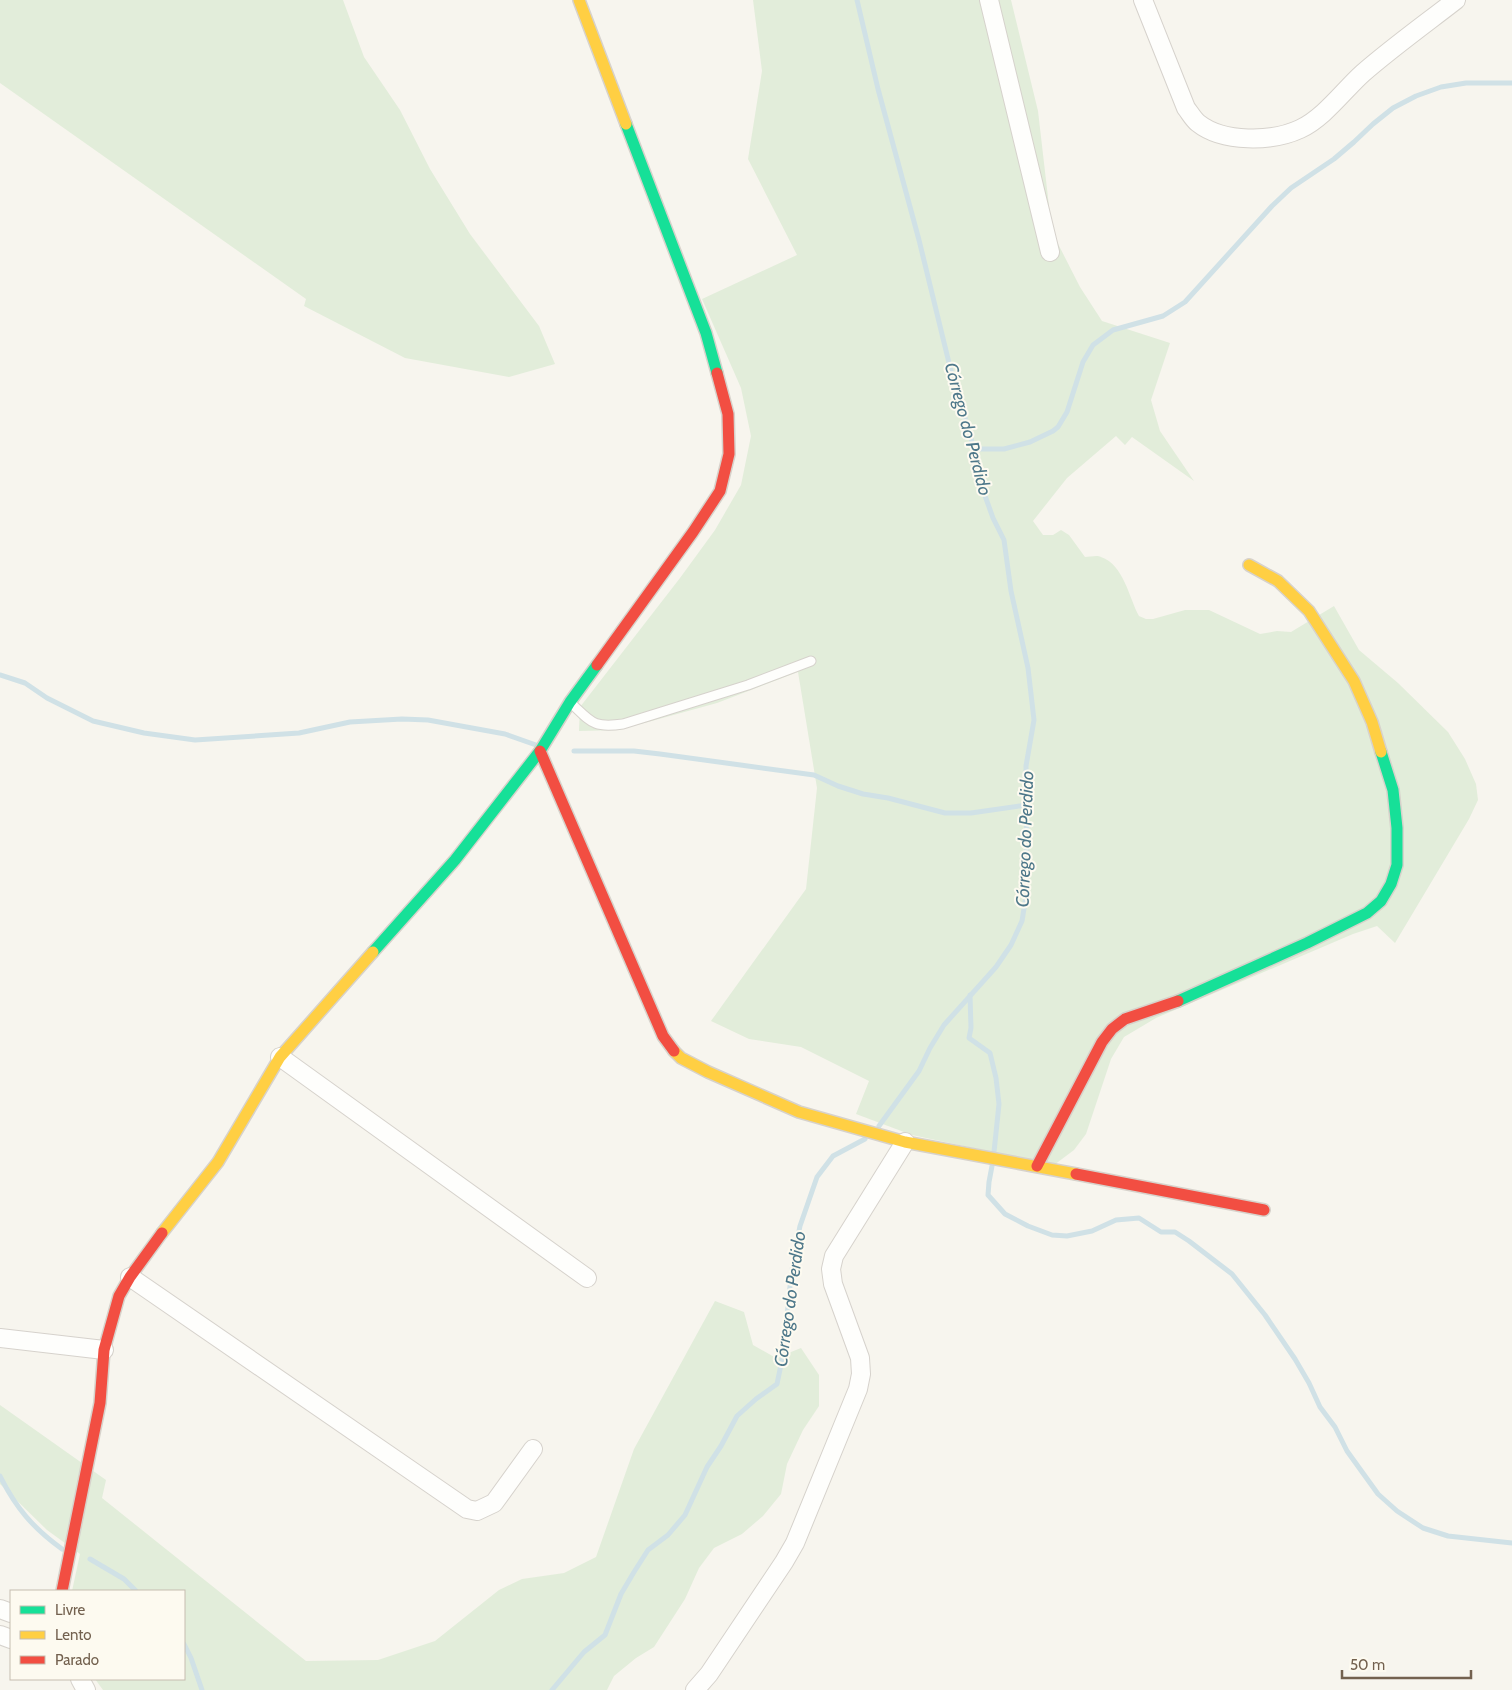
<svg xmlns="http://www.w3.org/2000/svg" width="1512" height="1690" viewBox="0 0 1512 1690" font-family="Cabin,sans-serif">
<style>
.green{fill:#e2edda}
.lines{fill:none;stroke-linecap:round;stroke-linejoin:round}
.stream{stroke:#d0e1e6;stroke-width:5}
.lane-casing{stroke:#d6d2cc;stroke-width:11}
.street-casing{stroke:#d6d2cc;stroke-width:20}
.fast-casing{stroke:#d7d2cb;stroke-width:14}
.slow-casing{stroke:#d7d2cb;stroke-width:14}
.jam-casing{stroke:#d7d2cb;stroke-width:14}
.lane{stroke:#fefefc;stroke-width:9}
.street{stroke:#fefefc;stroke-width:18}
.fast{stroke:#16e098;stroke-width:11}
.slow{stroke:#ffcf43;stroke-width:11}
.jam{stroke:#f24e42;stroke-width:11}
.labels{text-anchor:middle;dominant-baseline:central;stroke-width:4;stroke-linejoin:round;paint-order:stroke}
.water-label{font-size:18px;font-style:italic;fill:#4e788a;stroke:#fdfaf0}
</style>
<rect width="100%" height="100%" fill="#f7f5ee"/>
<g class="green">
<path d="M0,0H343L364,57L400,110L430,169L470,234L539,326L555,364L509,377L405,358L304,306L306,299L0,83Z"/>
<path d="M753,0H1011L1038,111L1052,232L1080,287L1102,321L1170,343L1151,400L1160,431L1194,481L1132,437L1125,445L1116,436L1067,478L1033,521L1043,535H1053L1061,530L1069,535L1085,557C1090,557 1097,555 1101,557C1124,565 1129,598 1139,616L1146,619H1153L1185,610H1209L1260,634L1277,631L1291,632L1334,606L1359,650L1398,683L1448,732L1465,759L1476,784L1478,800L1469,819L1395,943L1377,926L1353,934L1156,1018L1124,1037L1111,1059L1086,1134L1074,1150L1054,1165L912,1135L856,1114L869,1081L801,1047L749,1039L711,1021L806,889L817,788L798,672L717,703L619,730L579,731L580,707L680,578L715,530L741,485L751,436L741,388L702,299L797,255L748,159L762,71Z"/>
<path d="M715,1301L744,1312L753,1345L776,1358L801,1348L819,1375V1406L803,1430L787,1464L781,1494L763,1516L742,1534L714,1548L699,1568L685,1599L654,1647L636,1658L614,1676L607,1690H103L95,1679H184V1591H72L80,1554L47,1530L0,1484V1405L106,1480L102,1498L306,1661L378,1660L435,1641L499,1590L522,1579L564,1573L596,1557L634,1449Z"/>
</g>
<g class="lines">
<g class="stream">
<path d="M857,0L878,89L919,240L950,367L972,442L984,493L993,518L1004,540L1011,591L1028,668L1034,720L1026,766L1027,870L1026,896L1022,921L1011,945L996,967L944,1025L930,1048L919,1071L879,1126"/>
<path d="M974,449H1004L1030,442L1053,431L1058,427L1067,412L1083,362L1093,345L1113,330L1163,316L1185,302L1272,206L1291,188L1334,159L1354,142L1373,124L1393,108L1416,96L1441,87L1466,83H1512"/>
<path d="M0,675L25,683L47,698L93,721L144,733L195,740L299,733L350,722L402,719L428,720L505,734L536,745"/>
<path d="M574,751H634L660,754L814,775L838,786L863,794L888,798L945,813H971L1026,805"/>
<path d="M970,995L971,1028L969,1038L990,1053L996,1078L999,1104L994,1152"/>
<path d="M992,1166L989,1182L988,1195L1005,1214L1028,1226L1052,1235L1067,1236L1092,1231L1116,1220L1139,1218L1161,1232H1175L1189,1241L1232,1274L1265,1315L1295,1359L1309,1383L1320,1407L1335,1427L1347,1451L1378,1494L1397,1511L1423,1528L1448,1536L1512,1543"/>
<path d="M0,1476C16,1508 33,1528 62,1549"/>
<path d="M90,1559L124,1579L136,1591"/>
<path d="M184,1644L191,1658L202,1690"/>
<path d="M552,1690L584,1652L605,1635L621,1594L634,1572L648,1550L668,1535L685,1515L707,1467L721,1446L737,1416L756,1399L777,1384L783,1355L791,1277L795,1251L800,1226L817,1177L833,1156L865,1139"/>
</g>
<defs>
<path id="lane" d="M572,704C592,723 594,728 623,724L748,685L811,661"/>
<g id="street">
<path d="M989,0L1050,252"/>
<path d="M1143,0L1186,108C1190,113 1193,119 1198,123C1223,143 1272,142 1300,129C1324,118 1344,90 1363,73C1393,47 1425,24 1456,0"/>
<path d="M280,1057L587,1278"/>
<path d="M130,1277L467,1509L477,1511L494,1503L533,1449"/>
<path d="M0,1338L104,1350"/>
<path d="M0,1609L11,1613"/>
<path d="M0,1635L11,1639"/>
<path d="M80,1679L86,1690"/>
<path d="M695,1690L709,1674L784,1562L795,1543L858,1389L861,1374L860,1358L833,1284L831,1269L834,1256L905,1142"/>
</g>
<g id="fast">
<path d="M626,124L706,333L717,373"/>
<path d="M373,952L455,860L540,751L570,702L597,665"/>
<path d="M1178,1001L1307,943L1367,913L1381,901L1391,884L1397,865V828L1393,790L1381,752"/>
</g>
<g id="slow">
<path d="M579,0L626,124"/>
<path d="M1249,565L1278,581L1309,611L1354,681L1372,722L1381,752"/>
<path d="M674,1051L681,1058L708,1072L799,1112L905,1142L1076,1174"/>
<path d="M162,1233L218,1162L280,1057L373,952"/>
</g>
<g id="jam">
<path d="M597,665L693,532L720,491L729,454L728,414L717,373"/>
<path d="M540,751L663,1036L674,1051"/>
<path d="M1037,1166L1102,1042L1112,1029L1125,1019L1178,1001"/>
<path d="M1076,1174L1264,1210"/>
<path d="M62,1591L100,1403L104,1350L119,1296L130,1277L162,1233"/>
</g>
</defs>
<use href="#lane" class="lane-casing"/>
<use href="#street" class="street-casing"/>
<use href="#fast" class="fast-casing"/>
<use href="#slow" class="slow-casing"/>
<use href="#jam" class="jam-casing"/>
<use href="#lane" class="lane"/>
<use href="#street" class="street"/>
<use href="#fast" class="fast"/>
<use href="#slow" class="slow"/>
<use href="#jam" class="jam"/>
</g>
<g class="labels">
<g class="water-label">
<text transform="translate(968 429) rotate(75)">Córrego do Perdido</text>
<text transform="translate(1025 839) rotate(-88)">Córrego do Perdido</text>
<text transform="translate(790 1299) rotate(-82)">Córrego do Perdido</text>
</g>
</g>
<rect x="10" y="1590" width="175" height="90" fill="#fdfaf0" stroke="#c6bdb0"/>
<rect x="20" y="1606" width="25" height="8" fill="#16e098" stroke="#c6bdb0"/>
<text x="55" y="1615" font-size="15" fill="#73614f">Livre</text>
<rect x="20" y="1631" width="25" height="8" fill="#ffcf43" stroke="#c6bdb0"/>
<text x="55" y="1640" font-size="15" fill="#73614f">Lento</text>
<rect x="20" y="1656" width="25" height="8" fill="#f24e42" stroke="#c6bdb0"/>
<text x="55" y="1665" font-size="15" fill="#73614f">Parado</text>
<path d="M1342 1670v8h129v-8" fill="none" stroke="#73614f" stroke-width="2.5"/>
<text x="1350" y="1670" font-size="15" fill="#73614f" stroke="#fdfaf0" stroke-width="4" paint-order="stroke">50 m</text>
</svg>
